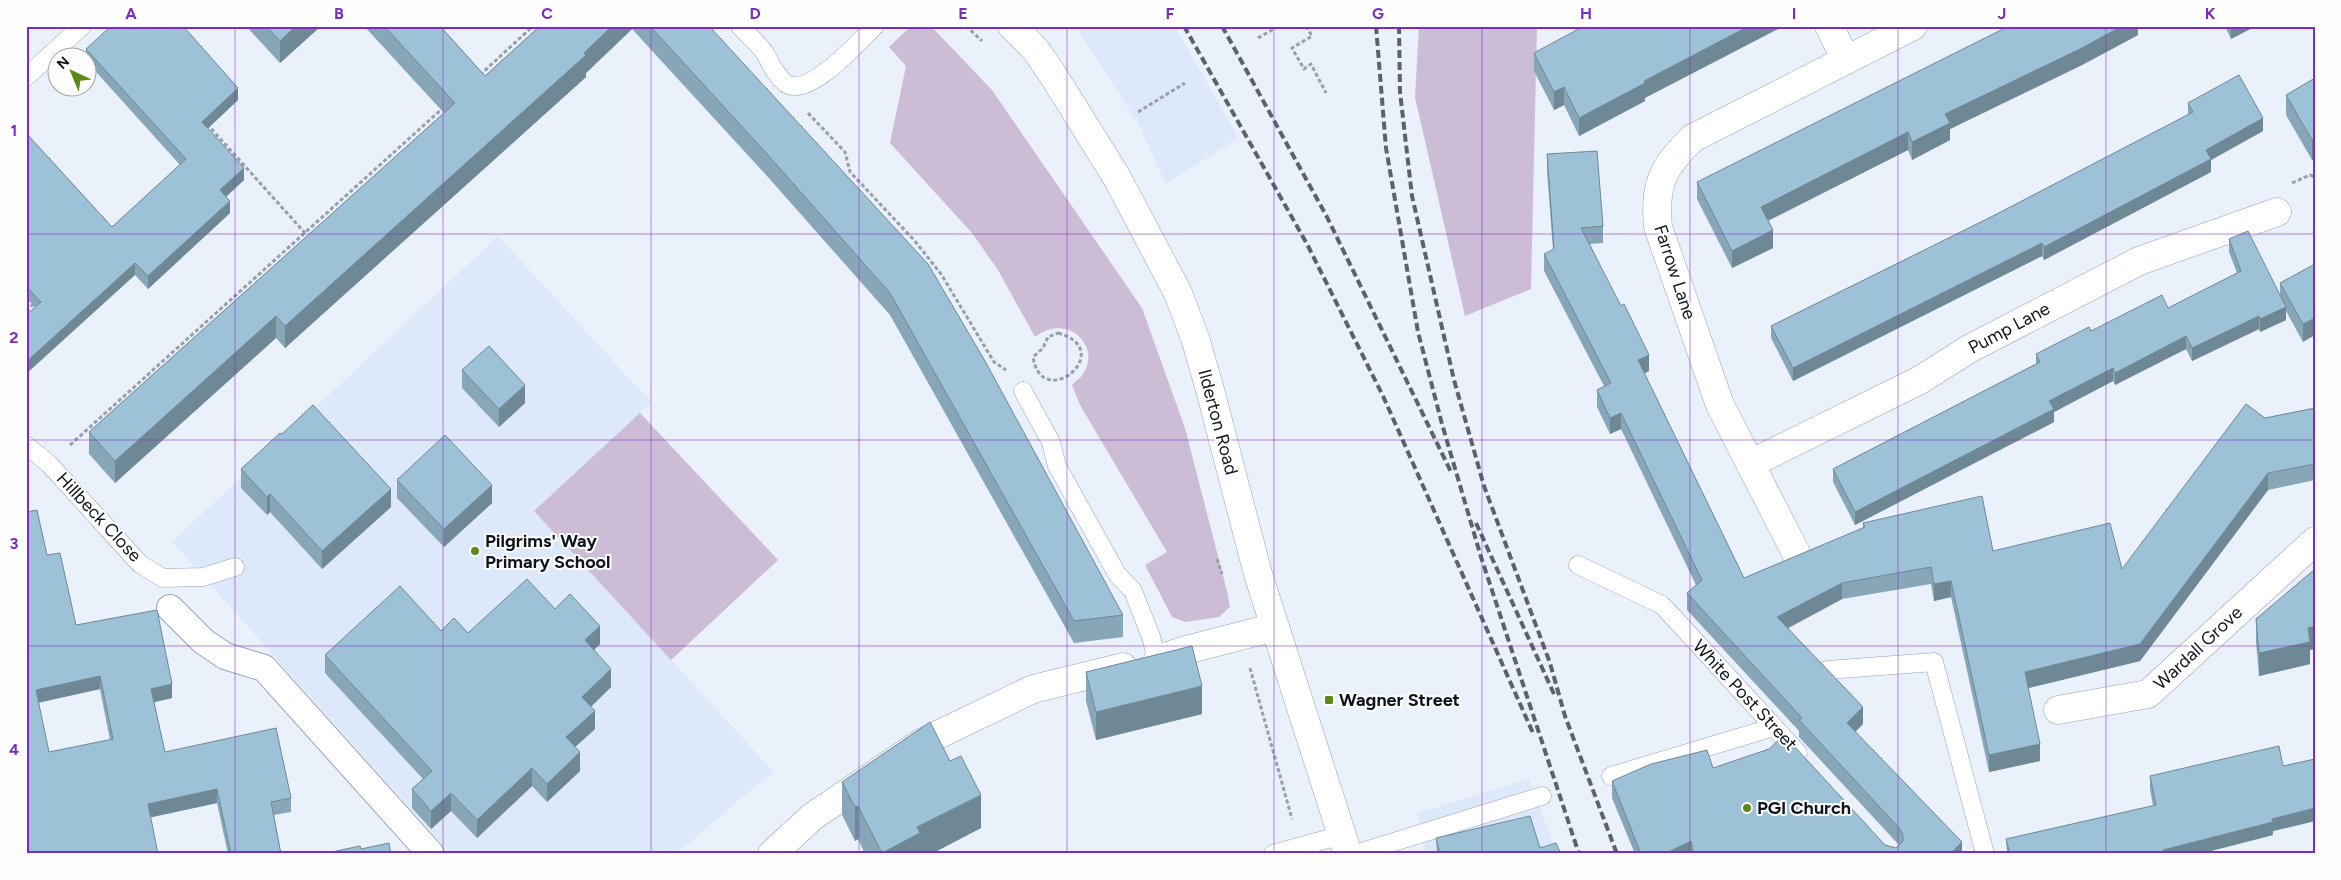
<svg xmlns="http://www.w3.org/2000/svg" width="2341" height="880" viewBox="0 0 2341 880" font-family="Figtree,sans-serif">
<style>
.built{fill:#dde8fa}
.green{fill:#cdbcd6}
.lines{fill:none;stroke-linecap:round;stroke-linejoin:round}
.service-casing{stroke:#96a3ba;stroke-width:19}
.pedestrian-casing{stroke:#96a3ba;stroke-width:28}
.minor-casing{stroke:#96a3ba;stroke-width:29}
.tertiary-casing{stroke:#96a3ba;stroke-width:29}
.path{stroke:#999fa8;stroke-width:3;stroke-dasharray:4 2.5;stroke-linecap:butt}
.service{stroke:#fff;stroke-width:18}
.pedestrian{stroke:#fff;stroke-width:26}
.minor{stroke:#fff;stroke-width:28}
.tertiary{stroke:#fff;stroke-width:28}
.rail{stroke:#5c626b;stroke-width:4;stroke-dasharray:8 4;stroke-linecap:butt}
.wall{fill:#87a7b9;fill-rule:evenodd}
.shaded-wall{fill:#6e8896}
.building{fill:#9dc2d7;stroke:#6e8896;fill-rule:evenodd}
.grid{fill:none;stroke:#7b2cbf;stroke-width:1;stroke-opacity:0.55}
.poi-dot{fill:#5b8817;stroke:#fefefe;stroke-width:2}
.labels{text-anchor:middle;dominant-baseline:central;stroke-width:4;stroke-linejoin:round;paint-order:stroke}
.street-label{font-size:18px;fill:#10151d;stroke:#fefefe}
.poi-label{font-size:18px;font-weight:bold;fill:#10151d;stroke:#fefefe;text-anchor:start}
.neatline{fill:none;stroke:#7b2cbf;stroke-width:2}
.grid-label{font-size:16px;text-anchor:middle;font-weight:bold;fill:#7b2cbf}
</style>
<rect width="100%" height="100%" fill="#ebf1fb"/>
<g class="built">
<path d="M1075,26H1175L1238,138L1166,184L1138,123Z"/>
<path d="M498,236L651,402L640,413L778,560L671,660L773,771L676,854H451L172,542Z"/>
<path d="M1529,779L1557,854H1426L1417,813Z"/>
</g>
<g class="green">
<path d="M911,26H931L992,90L1142,308L1185,428L1227,591L1230,607L1219,617L1185,622L1172,617L1145,565L1167,552L1080,405L1072,385C1075,381 1081,378 1083,374C1102,346 1067,312 1035,337L998,270L972,233L890,143L906,66L889,47Z"/>
<path d="M1419,26H1537L1531,289L1465,316L1415,97Z"/>
<path d="M640,413L778,560L671,660L534,511Z"/>
</g>
<g class="lines">
<defs>
<g id="service">
<path d="M740,26C747,35 761,45 766,55C771,65 776,75 785,83C808,100 859,41 875,26"/>
<path d="M26,77L82,26"/>
<path d="M1023,391L1051,442L1057,466L1117,574L1133,591L1151,637L1157,659"/>
<path d="M26,445L49,464L140,564L163,578L203,577L235,567"/>
<path d="M1578,565L1662,605L1798,753"/>
<path d="M1827,670L1934,662L1985,854"/>
<path d="M1611,776L1774,727"/>
<path d="M1273,854L1342,835"/>
<path d="M1355,854L1542,796"/>
</g>
<path id="pedestrian" d="M170,608L203,641L225,656L264,668L431,854"/>
<g id="minor">
<path d="M1829,26L1846,60"/>
<path d="M1750,464L1920,380L1969,349L2139,261L2277,212"/>
<path d="M1796,553L1720,405L1658,227C1654,185 1662,167 1693,138L1913,26"/>
<path d="M1158,659L1186,650L1275,627"/>
<path d="M2058,710L2148,694L2315,541"/>
<path d="M772,854L812,817L921,743L1033,689L1123,667"/>
</g>
<path id="tertiary" d="M1012,26L1035,49L1053,75L1116,176L1178,293L1196,341L1210,390L1258,574L1348,854"/>
</defs>
<use href="#service" class="service-casing"/>
<use href="#pedestrian" class="pedestrian-casing"/>
<use href="#minor" class="minor-casing"/>
<use href="#tertiary" class="tertiary-casing"/>
<g class="path">
<path d="M966,26L982,41"/>
<path d="M1306,26L1312,36L1292,48L1304,69L1311,64L1326,93"/>
<path d="M1258,38L1279,26"/>
<path d="M480,75L533,26"/>
<path d="M1138,112L1185,83"/>
<path d="M808,113L845,152L850,172L914,240L941,274L994,362L1006,370"/>
<path d="M207,124L305,233"/>
<path d="M2292,183L2310,175L2315,177"/>
<path d="M26,311L36,302"/>
<path d="M1058,333C1119,350 1042,414 1033,357L1043,348L1048,337Z"/>
<path d="M70,445L444,107"/>
<path d="M1217,559L1222,574"/>
<path d="M1250,668L1292,819"/>
</g>
<use href="#service" class="service"/>
<use href="#pedestrian" class="pedestrian"/>
<use href="#minor" class="minor"/>
<use href="#tertiary" class="tertiary"/>
<g class="rail">
<path d="M1184,26L1307,244L1383,396L1533,733"/>
<path d="M1222,26L1327,217L1452,474"/>
<path d="M1376,26L1386,148L1418,332L1442,424L1481,557L1579,854"/>
<path d="M1399,26L1400,92L1412,196L1454,380L1484,486L1550,663L1565,716L1617,854"/>
<path d="M1476,523L1554,694"/>
</g>
</g>
<g class="wall">
<path d="M246,26H321L280,63Z"/>
<path d="M364,26H440L485,76L540,26H709L1123,615V637L1074,643L890,315L767,176L632,29L586,73V77L285,348L276,338L115,483L89,454V432L444,113Z"/>
<path d="M2138,26V35L2082,65L1950,129V140L1912,160L1908,150L1768,221L1773,248L1732,268L1697,199V182Z"/>
<path d="M2225,26H2256L2231,39Z"/>
<path d="M86,49L238,100L208,128L244,180L226,197L230,213L148,289L135,275L35,307L26,298V133L112,227L180,165L88,63V58H86Z"/>
<path d="M1534,53L1645,98V101L1579,136L1564,105L1554,110L1534,71Z"/>
<path d="M2315,78L2312,160L2286,115V95Z"/>
<path d="M2188,103L2263,131L2211,160V172L2044,260L2042,256L1793,381L1771,338V326L1991,217L2188,115Z"/>
<path d="M1547,154L1603,226V243L1590,244L1649,371L1644,373L1744,578L1863,528V523L1993,551L2122,569L2265,418L2315,408V480L2268,490L2140,661L2028,688L2040,761L1989,772L1951,597L1934,601L1931,584L1842,599L1788,628L1863,724L1855,732L1962,854H1635L1612,798V781L1713,768L1885,845L1896,848L1899,845L1799,737V731L1687,610V593L1696,585L1621,429L1610,434L1597,407V390L1604,386L1544,271V254L1553,250L1547,171Z"/>
<path d="M2229,239L2280,295V283L2315,264L2303,342L2286,311V320L2260,332L2259,329L2192,361L2186,349L2115,385L2113,381L2054,412V422L1855,525L1833,482V469L2036,364V354L2091,331L2168,308L2237,273L2229,252Z"/>
<path d="M462,370L525,403L499,427L462,388Z"/>
<path d="M282,434L391,507L322,569L270,512L267,515L241,488V469Z"/>
<path d="M397,480L492,503L444,547L397,498Z"/>
<path d="M47,555L76,625L172,698L154,702L165,752L291,798V812L274,815L281,854H228L217,803L151,817L26,854ZM100,689L110,740L49,752L38,703Z"/>
<path d="M2315,569V649L2310,650V664L2259,676L2256,642V619Z"/>
<path d="M555,609L600,644L594,650L611,687L591,707L595,729L575,747L580,771L547,802L532,786L477,838L451,811L431,829L412,808V789L423,779L325,673V655L441,631L468,633Z"/>
<path d="M1086,672L1202,714L1096,740L1086,701Z"/>
<path d="M2315,759V821L2273,831V835L2199,854H2007L2006,839L2153,806L2150,789V776L2283,766Z"/>
<path d="M842,782L981,828L931,854H865L858,839L855,841L842,815Z"/>
<path d="M1436,838L1540,848L1561,854H1437Z"/>
</g>
<g class="shaded-wall">
<path d="M296,26H321L280,63V41Z"/>
<path d="M612,26H632V29L586,73V77L285,348V326L584,53Z"/>
<path d="M1749,26H1784L1645,98V101L1579,136V118L1644,81Z"/>
<path d="M2122,26H2138V35L2082,65L1950,129V140L1912,160V142L1945,114Z"/>
<path d="M2231,26H2256L2231,39Z"/>
<path d="M1564,87V105L1554,110V92Z"/>
<path d="M238,88V100L202,134V122Z"/>
<path d="M2263,118V131L2211,160V172L2044,260V247L2206,150Z"/>
<path d="M1908,132V150L1761,224V207Z"/>
<path d="M2315,138V159L2312,160V140Z"/>
<path d="M244,168V180L220,202V190Z"/>
<path d="M230,201V213L148,289V276Z"/>
<path d="M1773,230V248L1732,268V251Z"/>
<path d="M2042,243V256L1793,381V368Z"/>
<path d="M135,263V275L26,374V362Z"/>
<path d="M2286,307V320L2260,332V319Z"/>
<path d="M276,316V338L115,483V461Z"/>
<path d="M2259,316V329L2192,361V348Z"/>
<path d="M2315,318V335L2303,342V324Z"/>
<path d="M2186,336V349L2115,385V373Z"/>
<path d="M1649,355V371L1638,377V360Z"/>
<path d="M2113,368V381L2054,412V422L1855,525V512L2049,401Z"/>
<path d="M525,385V403L499,427V409Z"/>
<path d="M1621,413V429L1610,434V418Z"/>
<path d="M2268,473V490L2140,661L2025,689V672Z"/>
<path d="M492,485V503L444,547V529Z"/>
<path d="M391,489V507L322,569V551Z"/>
<path d="M270,494V512L267,515V497Z"/>
<path d="M1951,581V597L1934,601V584Z"/>
<path d="M1842,583V599L1777,634V617Z"/>
<path d="M600,626V644L585,658V640Z"/>
<path d="M2315,626V649L2310,650V664L2259,676V653L2308,628Z"/>
<path d="M611,669V687L582,715V697Z"/>
<path d="M100,676V689L36,703V690Z"/>
<path d="M172,684V698L151,703V689Z"/>
<path d="M1202,686V714L1096,740V712Z"/>
<path d="M1863,707V724L1847,740V723Z"/>
<path d="M595,711V729L566,755V737Z"/>
<path d="M2040,744V761L1989,772V755Z"/>
<path d="M580,752V771L547,802V784Z"/>
<path d="M532,768V786L477,838V820Z"/>
<path d="M217,789V803L148,818V804Z"/>
<path d="M451,793V811L431,829V811Z"/>
<path d="M981,795V828L931,854H882L917,827Z"/>
<path d="M858,806V839L855,841V807Z"/>
<path d="M2315,808V821L2273,831V835L2199,854H2160L2163,850L2272,819Z"/>
<path d="M1691,841V854H1664Z"/>
<path d="M1962,842V854H1950Z"/>
</g>
<g class="building">
<path d="M111,26H183L238,88L202,122L244,168L220,190L230,201L148,276L135,263L26,362V315L41,302L26,286V133L112,227L186,159L86,49Z"/>
<path d="M266,26H296L280,41Z"/>
<path d="M384,26H440L485,76L540,26H612L584,53L586,55L285,326L276,316L115,461L89,432L455,103Z"/>
<path d="M650,26H709L928,264L985,361L1123,615L1074,621L890,293L767,154Z"/>
<path d="M1584,26H1749L1644,81L1645,83L1579,118L1564,87L1554,92L1534,53Z"/>
<path d="M2009,26H2122L2082,48L1945,114L1950,123L1912,142L1908,132L1761,207L1773,230L1732,251L1697,182Z"/>
<path d="M2239,75L2263,118L2206,150L2211,159L2044,247L2042,243L1793,368L1771,326L1991,217L2193,112L2188,103Z"/>
<path d="M2315,78V138L2312,140L2286,95Z"/>
<path d="M1597,151L1603,226L1581,228L1621,306L1624,304L1649,355L1638,360L1744,578L1865,527L1863,523L1982,496L1993,551L2110,523L2122,569L2246,404L2265,418L2315,408V464L2268,473L2140,644L2025,672L2040,744L1989,755L1951,581L1934,584L1931,567L1842,583L1777,617L1863,707L1847,723L1962,842L1950,854H1694L1691,841L1664,854H1641L1612,781L1651,764L1707,750L1713,768L1769,749L1784,735L1885,845L1896,848L1903,841V836L1901,830L1799,720L1802,718L1687,593L1702,580L1621,413L1610,418L1597,390L1611,383L1544,254L1554,249L1547,154Z"/>
<path d="M2248,231L2286,307L2260,319L2259,316L2192,348L2186,336L2115,373L2113,368L2049,401L2054,409L1855,512L1833,469L2040,362L2036,354L2089,327L2091,331L2162,295L2168,308L2241,271L2229,239Z"/>
<path d="M2315,264V318L2303,324L2280,283Z"/>
<path d="M489,346L525,385L499,409L462,370Z"/>
<path d="M313,405L391,489L322,551L270,494L267,497L241,469L280,433L282,434Z"/>
<path d="M445,435L492,485L444,529L397,480Z"/>
<path d="M37,510L47,555L60,553L76,625L157,610L172,684L151,689L165,752L276,728L291,798L271,802L281,854H231L217,789L148,804L158,854H26V512ZM100,676L113,739L49,752L36,690Z"/>
<path d="M2315,569V626L2308,628L2310,642L2259,653L2256,619Z"/>
<path d="M527,579L555,609L570,594L600,626L585,640L611,669L582,697L595,711L566,737L580,752L547,784L532,768L477,820L451,793L431,811L412,789L432,771L325,655L400,586L441,631L454,618L468,633Z"/>
<path d="M1192,646L1202,686L1096,712L1086,672Z"/>
<path d="M930,722L950,761L961,756L981,795L917,827L920,833L882,853L858,806L855,807L842,782Z"/>
<path d="M2279,746L2283,766L2315,759V808L2272,819L2273,822L2163,850L2164,853L2160,854H2010L2006,839L2156,805L2150,776Z"/>
<path d="M1530,816L1540,848L1556,843L1561,854H1440L1436,838Z"/>
<path d="M389,843L391,854H322L360,846L361,849Z"/>
</g>
<path class="grid" d="M235,26V854M443,26V854M651,26V854M859,26V854M1067,26V854M1274,26V854M1482,26V854M1690,26V854M1898,26V854M2106,26V854M26,234H2315M26,440H2315M26,646H2315"/>
<g class="poi-dot">
<circle cx="475" cy="551" r="5"/>
<rect x="1324" y="695" width="10" height="10" rx="2.5"/>
<circle cx="1747" cy="808" r="5"/>
</g>
<g class="labels">
<g class="street-label">
<text transform="translate(1675 272) rotate(72)">Farrow Lane</text>
<text transform="translate(2009 328) rotate(-28)">Pump Lane</text>
<text transform="translate(1218 422) rotate(75)">Ilderton Road</text>
<text transform="translate(99 517) rotate(47)">Hillbeck Close</text>
<text transform="translate(2198 648) rotate(-43)">Wardall Grove</text>
<text transform="translate(1745 695) rotate(47)">White Post Street</text>
</g>
<g class="poi-label">
<text x="485" y="541">Pilgrims' Way<tspan x="485" dy="21">Primary School</tspan></text>
<text x="1339" y="700">Wagner Street</text>
<text x="1757" y="808">PGI Church</text>
</g>
</g>
<rect width="2341" height="880" fill="none" stroke="#fefefe" stroke-width="55"/>
<g transform="translate(72 72) rotate(316)"><circle r="24" fill="#fefefe" stroke="#9fa1a4"/>
<path d="M0-4L9 19L0 12L-9 19Z" fill="#5b8817"/>
<text y="-8" font-size="14" font-weight="bold" text-anchor="middle" fill="#10151d">N</text>
</g>
<rect x="28" y="28" width="2286" height="824" class="neatline"/>
<g class="grid-label">
<text x="131" y="19">A</text>
<text x="339" y="19">B</text>
<text x="547" y="19">C</text>
<text x="755" y="19">D</text>
<text x="963" y="19">E</text>
<text x="1170" y="19">F</text>
<text x="1378" y="19">G</text>
<text x="1586" y="19">H</text>
<text x="1794" y="19">I</text>
<text x="2002" y="19">J</text>
<text x="2210" y="19">K</text>
<text x="14" y="136">1</text>
<text x="14" y="343">2</text>
<text x="14" y="549">3</text>
<text x="14" y="755">4</text>
</g>
</svg>
